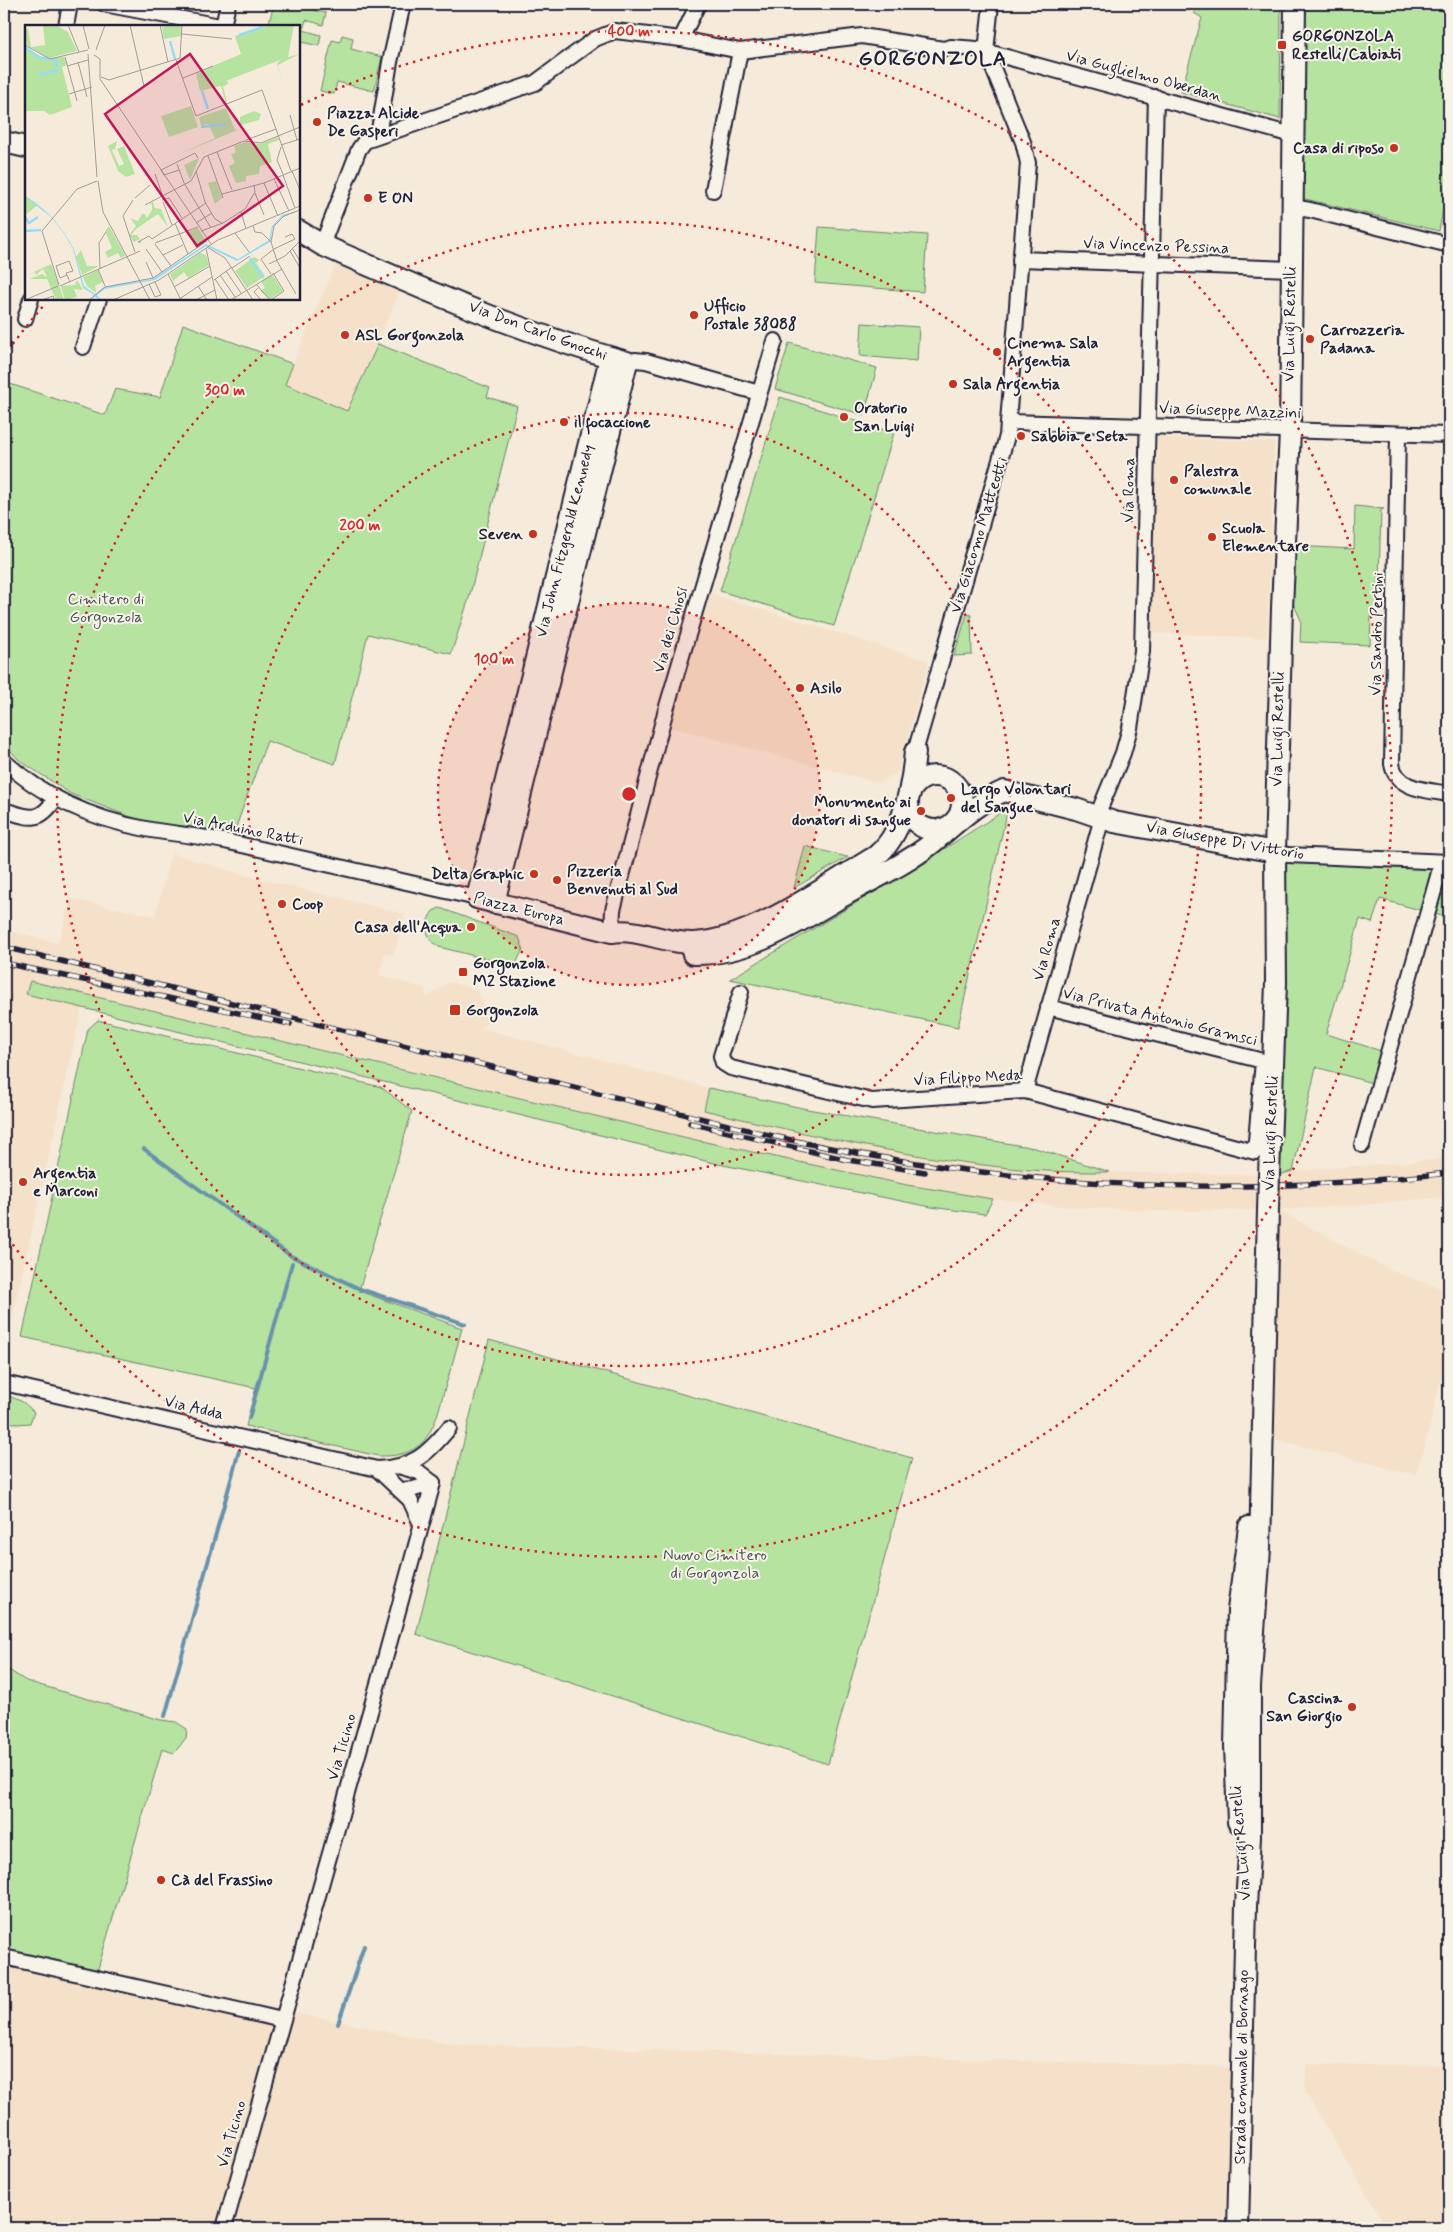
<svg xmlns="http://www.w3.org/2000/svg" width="1453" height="2232" viewBox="0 0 1453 2232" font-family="Mynerve,sans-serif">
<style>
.built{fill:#f5e1c9}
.green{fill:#b7e3a1;stroke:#6c826e}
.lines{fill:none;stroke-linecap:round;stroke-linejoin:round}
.stream{stroke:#6792ac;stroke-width:4}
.street-casing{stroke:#22223b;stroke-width:18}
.secondary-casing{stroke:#22223b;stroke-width:24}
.street{stroke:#f7f3e8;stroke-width:14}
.secondary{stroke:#f7f3e8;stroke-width:20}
.rail-casing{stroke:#22223b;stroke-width:5.5}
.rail{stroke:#f7f3e8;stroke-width:4;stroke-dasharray:11;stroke-linecap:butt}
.secondary-bridge-casing{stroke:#22223b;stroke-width:24;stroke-linecap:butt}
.secondary-bridge{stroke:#f7f3e8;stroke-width:20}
.ring{fill:none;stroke:#d62828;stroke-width:2.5;stroke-dasharray:2.5 5}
.poi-dot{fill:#c8321e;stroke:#f7f3e8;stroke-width:2}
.labels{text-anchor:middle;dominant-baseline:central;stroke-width:4;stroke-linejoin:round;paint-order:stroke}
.poi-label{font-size:16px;font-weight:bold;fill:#22223b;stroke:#f7f3e8;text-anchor:start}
.street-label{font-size:16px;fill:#22223b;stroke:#f7f3e8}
.park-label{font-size:16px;fill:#475254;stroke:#f7f3e8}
.district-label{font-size:21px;font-weight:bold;letter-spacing:1px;fill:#22223b;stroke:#f7f3e8}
.inset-river{fill:none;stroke:#95ddf7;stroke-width:2.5}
.inset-road{fill:none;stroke:#a19b9a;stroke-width:1}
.view{fill:#c2185b;fill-opacity:0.15;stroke:#c2185b;stroke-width:2.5}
.inset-edge{fill:none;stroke:#22223b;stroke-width:2.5}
.centre{fill:#d62828;stroke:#f7f3e8;stroke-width:2.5}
.ring-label{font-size:15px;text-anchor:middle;font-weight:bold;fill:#d62828;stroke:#f7f3e8;stroke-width:4;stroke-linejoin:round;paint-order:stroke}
</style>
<rect width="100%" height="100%" fill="#f6ebda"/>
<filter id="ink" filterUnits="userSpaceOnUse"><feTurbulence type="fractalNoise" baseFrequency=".02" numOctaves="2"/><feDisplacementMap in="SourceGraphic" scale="10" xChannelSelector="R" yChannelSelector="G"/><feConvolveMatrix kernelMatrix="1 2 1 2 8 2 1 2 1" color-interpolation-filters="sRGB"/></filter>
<g filter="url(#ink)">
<g class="built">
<path d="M336,263L401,289L347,412L284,384Z"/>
<path d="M1158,437L1274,442L1267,638L1150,633Z"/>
<path d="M705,592L929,661L898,772L878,783L671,727L670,714Z"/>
<path d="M171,853L244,875L405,914L394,956L385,953L379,975L426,989L425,994L427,997L449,982L477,990L489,1014L487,1024L481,1028L709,1088L704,1110L809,1136L949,1160L1031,1170L1110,1172L1278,1175L1293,1171L1432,1160L1449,1156V1196L1376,1204L1278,1210L1392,1271L1449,1291V1346L1424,1450L1415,1475L1278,1440L1270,1431L1277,1210L1161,1211L1069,1207L993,1199L907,1185L696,1140L330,1051L30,981L26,994L82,1008L4,1355V929L58,943L71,899L155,916Z"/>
<path d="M4,1953L449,2044L1232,2067L1224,2228H4Z"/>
<path d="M1306,2064L1449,2066V2228H1387L1305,2092Z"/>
</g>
<g class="green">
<path d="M274,4H310L309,9L326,13L323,25L306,20L303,30L321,35L319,46L301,42L299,49V26H268Z"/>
<path d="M1197,4H1281L1280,119L1181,92L1202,18L1194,13Z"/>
<path d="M1305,4H1449V176L1439,231L1301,198Z"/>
<path d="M342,35L353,38L351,49L382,57L374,91L337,82L334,94L320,91L332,40L340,42Z"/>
<path d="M819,227L927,235L923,292L815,283Z"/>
<path d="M862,323L919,327L917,361L860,356Z"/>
<path d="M183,324L293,364L285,384L347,411L378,344L490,388L487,397L517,406L469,598L451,654L368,634L335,764L267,741L232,838L136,819L71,794L19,760L4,743V382L105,415L115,389L160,397Z"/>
<path d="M789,343L877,368L864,415L775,389Z"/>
<path d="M780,397L894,433L834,626L720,591Z"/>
<path d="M1355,506L1384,509L1381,510L1378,613H1371L1370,645L1300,642L1301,620L1293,603L1294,546L1354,549Z"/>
<path d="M967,614L971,615L972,655L954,656Z"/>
<path d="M1008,808L958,1027L730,979L919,865Z"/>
<path d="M805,846L847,857H848L794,888Z"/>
<path d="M1277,852L1449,862V918L1380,899L1372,923L1360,919L1326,1034L1388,1053L1379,1085L1316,1067L1293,1171L1278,1175Z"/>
<path d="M440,908L519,937L523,949L515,966L439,947C425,938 423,924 433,911Z"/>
<path d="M30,981L696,1140L907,1185L993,1199L985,1214L931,1207L718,1164L26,994Z"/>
<path d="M98,1020L381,1087L412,1111L359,1291L462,1328C457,1348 451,1368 445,1388C434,1427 429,1458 378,1456L246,1426L256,1388L22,1337L88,1029Z"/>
<path d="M709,1088L807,1109L1035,1148L1110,1172C1083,1172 1056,1172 1030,1170C919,1160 812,1136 704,1110Z"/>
<path d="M489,1340L912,1458L828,1764L416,1634Z"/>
<path d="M4,1394L23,1402L34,1412L30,1423L17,1424L4,1420Z"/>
<path d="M4,1667L26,1681L161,1720L176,1722L187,1729L186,1738L174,1753L162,1749L97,1972L4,1953Z"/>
</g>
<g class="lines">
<g class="stream">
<path d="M144,1149L291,1256L360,1289L465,1324"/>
<path d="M249,1418L292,1263"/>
<path d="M165,1716L239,1451"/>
<path d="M338,2024L364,1946"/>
</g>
<defs>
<g id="street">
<path d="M104,4L220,26"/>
<path d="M66,26L70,4"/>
<path d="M223,26L228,4"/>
<path d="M681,39L698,4"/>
<path d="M378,136L390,62L403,4"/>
<path d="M713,190L740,51"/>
<path d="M1292,207L1310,210L1449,245"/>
<path d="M322,245L359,149L365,141L535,83L595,39L615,31L681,39L740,51L862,36L943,49L951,47L977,49L1292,135"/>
<path d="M1020,259L1291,269"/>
<path d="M25,319L31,299"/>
<path d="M83,347L99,299"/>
<path d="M627,362L635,360L646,361L759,393"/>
<path d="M1009,422L1449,435"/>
<path d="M1398,434L1392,764C1396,790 1428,790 1449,794"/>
<path d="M915,752L1007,436L1028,163L1023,142L986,51L991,4"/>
<path d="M4,761C44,798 93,819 146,829C173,834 201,836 229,842C311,861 394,879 477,898"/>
<path d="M4,810C30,818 39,824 56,798"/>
<path d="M1097,816L1123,753L1130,728L1142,651L1156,97"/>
<path d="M1275,852L1288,855L1449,862"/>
<path d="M612,932L613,910L665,713L775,341"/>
<path d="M741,992L721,1056L723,1063L731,1068L872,1101L1025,1091L1255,1152L1263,1061L1048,1007"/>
<path d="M1025,1091L1102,818"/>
<path d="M1362,1145L1442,862"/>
<path d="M4,1383L377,1469C412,1468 427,1455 449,1428"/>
<path d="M402,1467L419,1472L433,1483"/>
<path d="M377,1469L410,1500L421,1524"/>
<path d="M400,1490L414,1489L433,1483"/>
<path d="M4,1957L282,2020"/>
<path d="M224,2228L383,1666L433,1483"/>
</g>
<g id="secondary">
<path d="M4,142L26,147"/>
<path d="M299,231L322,245C422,289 522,333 627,362L494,903"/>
<path d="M610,358L477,898L612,932C640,928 666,944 694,943C753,940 825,886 876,856C904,834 912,785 915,752"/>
<circle cx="935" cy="803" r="27"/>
<path d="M693,954C753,955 802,919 852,891C879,876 907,863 931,844C954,825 976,803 1004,791L1076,809L1114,822L1275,852"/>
<path d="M1269,1175L1276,983L1275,852L1282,608L1290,431L1295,4"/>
<path d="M1238,1822L1235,1746L1238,1610L1249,1527"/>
<path d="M1238,2228L1246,1906L1250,1837V1686L1260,1549L1268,1210"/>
</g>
</defs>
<use href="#street" class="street-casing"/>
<use href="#secondary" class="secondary-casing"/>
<use href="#street" class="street"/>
<use href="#secondary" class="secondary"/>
<defs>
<g id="rail">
<path d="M4,947L773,1136C1002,1187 1216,1199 1449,1173"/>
<path d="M4,963L290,1024"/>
<path d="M690,1123L848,1160L925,1172"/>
</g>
</defs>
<use href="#rail" class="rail-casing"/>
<use href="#rail" class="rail"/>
<defs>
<path id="secondary-bridge" d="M1268,1210L1269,1175"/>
</defs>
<use href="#secondary-bridge" class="secondary-bridge-casing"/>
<use href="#secondary-bridge" class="secondary-bridge"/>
</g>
</g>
<circle cx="629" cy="794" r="191" fill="#d62828" fill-opacity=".12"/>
<g class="ring">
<circle cx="629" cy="794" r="191"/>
<circle cx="629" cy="794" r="381"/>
<circle cx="629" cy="794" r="572"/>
<path d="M4 356A763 763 0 0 1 45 304M301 105A763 763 0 1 1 4 1232"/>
</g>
<g class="poi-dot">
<rect x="1277" y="40" width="10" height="10" rx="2.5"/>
<circle cx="317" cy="122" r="5"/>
<circle cx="1394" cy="148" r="5"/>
<circle cx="368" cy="198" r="5"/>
<circle cx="694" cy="315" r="5"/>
<circle cx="345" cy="335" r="5"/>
<circle cx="1310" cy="339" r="5"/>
<circle cx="997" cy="352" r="5"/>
<circle cx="953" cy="384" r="5"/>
<circle cx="844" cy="417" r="5"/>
<circle cx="564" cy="422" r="5"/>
<circle cx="1021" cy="436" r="5"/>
<circle cx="1174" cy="480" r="5"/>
<circle cx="533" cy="534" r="5"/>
<circle cx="1212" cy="537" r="5"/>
<circle cx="800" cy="688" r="5"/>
<circle cx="951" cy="798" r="5"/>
<circle cx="921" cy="811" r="5"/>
<circle cx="534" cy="874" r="5"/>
<circle cx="557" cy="880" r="5"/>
<circle cx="282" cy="904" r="5"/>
<circle cx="471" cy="927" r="5"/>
<rect x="458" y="967" width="10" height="10" rx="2.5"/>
<rect x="449" y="1004" width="12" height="12" rx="2.5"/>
<circle cx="23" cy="1182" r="5"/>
<circle cx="1352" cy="1707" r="5"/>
<circle cx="161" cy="1880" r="5"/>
</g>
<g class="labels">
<g class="poi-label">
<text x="1292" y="36">GORGONZOLA<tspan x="1292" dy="18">Restelli/Cabiati</tspan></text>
<text x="327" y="113">Piazza Alcide<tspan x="327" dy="18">De Gasperi</tspan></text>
<text x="1384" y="148" text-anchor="end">Casa di riposo</text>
<text x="378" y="198">E ON</text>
<text x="704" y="306">Ufficio<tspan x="704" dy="18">Postale 38088</tspan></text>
<text x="1320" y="330">Carrozzeria<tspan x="1320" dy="18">Padana</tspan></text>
<text x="355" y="335">ASL Gorgonzola</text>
<text x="1007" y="343">Cinema Sala<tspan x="1007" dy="18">Argentia</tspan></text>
<text x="963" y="384">Sala Argentia</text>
<text x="854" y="408">Oratorio<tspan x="854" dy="18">San Luigi</tspan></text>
<text x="574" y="422">il focaccione</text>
<text x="1031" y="436">Sabbia e Seta</text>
<text x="1184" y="471">Palestra<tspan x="1184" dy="18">comunale</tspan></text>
<text x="1222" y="528">Scuola<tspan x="1222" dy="18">Elementare</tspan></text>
<text x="523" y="534" text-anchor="end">Seven</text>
<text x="810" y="688">Asilo</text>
<text x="961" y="789">Largo Volontari<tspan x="961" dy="18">del Sangue</tspan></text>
<text x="911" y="802" text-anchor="end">Monumento ai<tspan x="911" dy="18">donatori di sangue</tspan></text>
<text x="567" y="871">Pizzeria<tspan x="567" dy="18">Benvenuti al Sud</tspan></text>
<text x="524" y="874" text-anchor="end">Delta Graphic</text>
<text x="292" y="904">Coop</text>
<text x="461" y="927" text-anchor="end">Casa dell'Acqua</text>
<text x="473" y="963">Gorgonzola<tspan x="473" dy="18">M2 Stazione</tspan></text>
<text x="466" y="1010">Gorgonzola</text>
<text x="33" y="1173">Argentia<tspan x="33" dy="18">e Marconi</tspan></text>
<text x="1342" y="1698" text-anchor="end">Cascina<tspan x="1342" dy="18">San Giorgio</tspan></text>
<text x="171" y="1880">Cà del Frassino</text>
</g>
<g class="street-label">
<text transform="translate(1144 76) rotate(15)">Via Guglielmo Oberdan</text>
<text transform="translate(1156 246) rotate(2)">Via Vincenzo Pessina</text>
<text transform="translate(1290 324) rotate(-89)">Via Luigi Restelli</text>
<text transform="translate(538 331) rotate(20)">Via Don Carlo Gnocchi</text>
<text transform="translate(1230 411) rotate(2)">Via Giuseppe Mazzini</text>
<text transform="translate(1129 490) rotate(-89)">Via Roma</text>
<text transform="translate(979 535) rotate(-73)">Via Giacomo Matteotti</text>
<text transform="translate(565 541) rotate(-76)">Via John Fitzgerald Kennedy</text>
<text transform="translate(671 630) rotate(-74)">Via dei Chiosi</text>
<text transform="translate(1377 634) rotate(-89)">Via Sandro Pertini</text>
<text transform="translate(1278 729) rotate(-89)">Via Luigi Restelli</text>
<text transform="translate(243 829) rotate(11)">Via Arduino Ratti</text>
<text transform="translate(1225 841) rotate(10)">Via Giuseppe Di Vittorio</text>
<text transform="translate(519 909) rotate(14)">Piazza Europa</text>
<text transform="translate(1047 949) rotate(-74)">Via Roma</text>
<text transform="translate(1160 1017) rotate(14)">Via Privata Antonio Gramsci</text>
<text transform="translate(968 1078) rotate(-3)">Via Filippo Meda</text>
<text transform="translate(1271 1133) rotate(-88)">Via Luigi Restelli</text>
<text transform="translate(194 1408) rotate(13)">Via Adda</text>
<text transform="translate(342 1747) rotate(-74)">Via Ticino</text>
<text transform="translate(1241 1843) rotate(-95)">Via Luigi Restelli</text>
<text transform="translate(1242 2067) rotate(-89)">Strada comunale di Bornago</text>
<text transform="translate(232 2134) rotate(-74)">Via Ticino</text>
</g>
<g class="park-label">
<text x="106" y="599">Cimitero di<tspan x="106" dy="18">Gorgonzola</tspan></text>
<text x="715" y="1555">Nuovo Cimitero<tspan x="715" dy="18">di Gorgonzola</tspan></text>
</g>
<g class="district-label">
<text x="933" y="59">GORGONZOLA</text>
</g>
</g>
<g transform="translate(25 25)">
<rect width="275" height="275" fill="#f6ebda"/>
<path d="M18,0H31L43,7L52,26L24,33L0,19V6L3,3L6,22L20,20ZM145,0H156V11L139,14L137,2ZM245,0H269L263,32L275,29L253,40L258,58L252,39L255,35L201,56L204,58L198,62L202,77L197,79L200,75L196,61L175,66L171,48L216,29L210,11ZM0,21L18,33L39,32L42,40L37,42L47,82L25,90L19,86H0ZM166,81L173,102L144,112L136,91ZM201,83L210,105L215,104L150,131L190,113L183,99L176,101L174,92ZM229,86L236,89L234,95L215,100V92ZM253,112L254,115L243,119L247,137L235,141L234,149L221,151V156L211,158L204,141L210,138L206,129L211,128L209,121L221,117L235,119ZM92,116L90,124L87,125L94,141L99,139L92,124L99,121L110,149L101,152L93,146L83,121ZM174,133L165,155L159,140ZM191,156L197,173L190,179L183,158ZM0,170L13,180L0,190ZM128,177L130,183L136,184L143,202L133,189L111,204L106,210H112L115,214L109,217L104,210L111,201L105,193L113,196L117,189H120L122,193L127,185V179H124ZM84,201L100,230L96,233L93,228L83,233L80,227L87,223L80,206ZM173,203L181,216L171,223L163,207ZM56,225L62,241H74L57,250L51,232ZM175,228L181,230L184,240L163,253L159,247L148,256L145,249ZM229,232L235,235L231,238L240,251L222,263L210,246ZM26,239L32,254L39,275H31L22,254H4L17,249L22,252L18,244L11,250L10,247L0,251ZM73,245L78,257L70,261L71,268L62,261L58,252ZM247,249L258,266L245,274L235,266L240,263L236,256ZM52,255L58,265L49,264L52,272L40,275L36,261L50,260Z" fill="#b7e3a1"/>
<path d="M0,172L10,177L25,190L40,209L49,224L59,261L70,269L79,262L127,254L181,219L213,234L244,215L247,201L257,190L275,185L256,193L248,202L245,217L212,236L181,221L130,255L80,264L72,270L76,275L70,272L65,275L69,270L58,263L48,224L40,210L25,191Z" fill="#95ddf7"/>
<path class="inset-river" d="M214,10L238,2M145,16L150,34M0,22L13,32L31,35L32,43M13,50L33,45M177,66L183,84M176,102L202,99M0,192L4,198L13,192M0,206L16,205M225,233L238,253"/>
<path class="inset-road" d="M43,0L54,27M58,0L64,24M105,0L119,61M135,0L143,37M157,9L207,14M0,20L25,34L63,25M71,25L80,0M63,29L72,152M69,30L75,34V54L186,219M40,32L52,76M151,35L171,91M53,37L62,72M42,41L63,35M76,52L84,55L155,33L157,0M158,53L188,41M44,69L67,62M265,90L272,115M171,91L237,65L266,146M221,115L251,104M256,120L275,114M256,122L252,135L258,149M192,127L207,165M183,131L198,173M152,139L159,158M154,145L139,150L136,145L170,128L173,133M171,146L180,177L190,194L197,198M267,146L275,165M130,149L137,169M258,150L270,183M249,154L264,186M73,156L78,187L125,275M159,158L186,203M239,158L253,191M230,168L239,190M197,169L239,158L275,143M110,173L125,160M108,175L98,191L110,227M137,175L144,173L157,193M138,177L147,200M120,180L166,156L179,132L219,116L236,118L275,102M216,187L221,204M150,198L163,229M171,198L187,188M228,201L230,207L237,208L246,217M176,206L198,198L220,184L230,167L229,160M210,208L224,227M127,214L181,178M116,217H113L124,211L127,214M246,217L252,236L271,269M246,217L249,201L259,191L275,185M130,218L173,202M130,219L146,241M182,222L200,233L228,275M181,223L192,275M267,223L275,236M121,224L137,247M249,224L270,214L267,209L260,212M265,226L275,243M138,230L158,220M121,237L128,253M244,239L260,231L275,216M207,243L225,231M73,244L80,261M75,244L74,218L81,207M201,246L216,268M143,249L155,273M246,249L236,234L249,224M42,250L35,253L31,241L44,236L48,246L41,248L42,250L45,257M195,250L210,272M190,254L204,275M189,255L207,242M124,259L130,272L136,270L130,257M231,259L245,275M34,260L17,206L52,164L72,156M35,261L115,226M173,261L182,275M149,262L185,241M233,263L229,267L236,275M0,275L33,261M17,275L28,271L29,275M64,275L80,262L128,253L182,216M88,275L134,255L193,215L275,181M153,275L187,252M171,275L190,265M206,275L257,244M246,275L259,266L248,248"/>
<path class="view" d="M165,29L258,161L172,221L80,89Z"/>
<rect width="275" height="275" class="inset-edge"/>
</g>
<circle cx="629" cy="794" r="8" class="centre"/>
<g class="ring-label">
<text x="629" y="36">400 m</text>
<text x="225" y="395">300 m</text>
<text x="360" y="530">200 m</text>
<text x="494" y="664">100 m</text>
</g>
<rect width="1453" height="2232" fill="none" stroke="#f7f3e8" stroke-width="20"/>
<rect x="10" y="10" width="1433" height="2212" fill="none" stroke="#22223b" stroke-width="2" filter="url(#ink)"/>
</svg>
